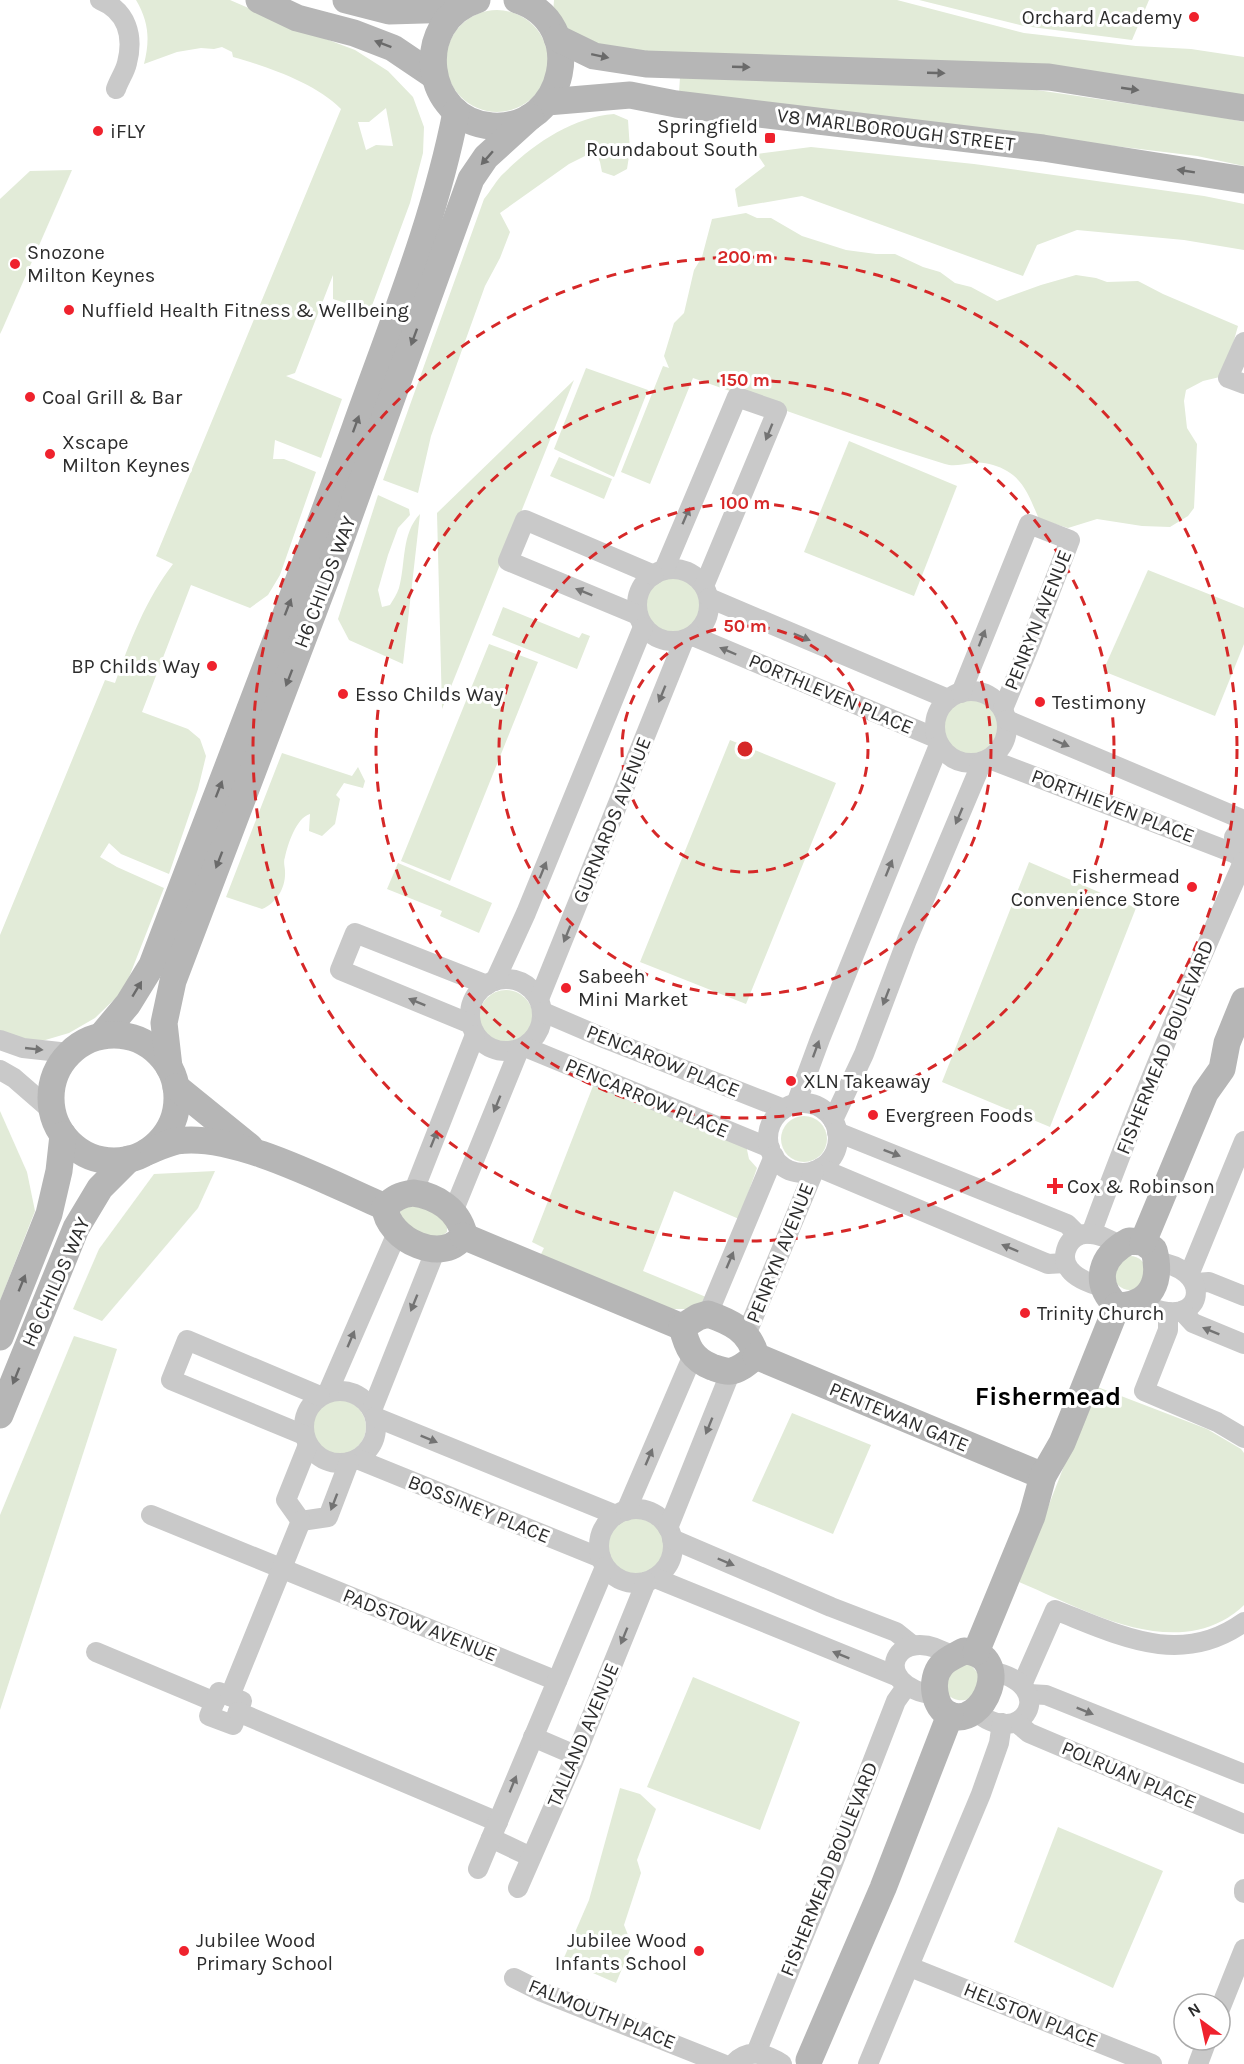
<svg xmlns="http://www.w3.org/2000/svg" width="1244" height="2064" viewBox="0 0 1244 2064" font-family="Karla,sans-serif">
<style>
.green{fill:#e2ebd8;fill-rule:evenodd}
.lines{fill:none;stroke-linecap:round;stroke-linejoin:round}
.street{stroke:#c9c9c9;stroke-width:20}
.secondary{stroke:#b6b6b6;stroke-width:27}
.oneway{fill:#6a6a6a}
.oneway2{fill:#737373}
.ring{fill:none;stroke:#d62828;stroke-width:3;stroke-dasharray:10 8}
.poi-dot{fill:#ef222d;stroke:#fff;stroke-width:2}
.labels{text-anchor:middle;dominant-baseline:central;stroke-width:6;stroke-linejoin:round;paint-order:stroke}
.poi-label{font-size:20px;fill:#2c2c2c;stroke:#fff;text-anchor:start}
.street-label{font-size:20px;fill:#2c2c2c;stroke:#fff}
.district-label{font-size:26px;font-weight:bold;fill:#000;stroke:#fff}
.centre{fill:#d62828;stroke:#fff;stroke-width:3}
.ring-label{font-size:18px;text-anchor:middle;font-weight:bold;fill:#d62828;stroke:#fff;stroke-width:6;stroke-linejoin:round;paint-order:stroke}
</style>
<rect width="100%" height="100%" fill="#fff"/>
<g class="green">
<path d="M136,0H230L281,22L355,50L388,71L413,97L424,127L423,153L410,203L370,311L333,299V275L295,373L286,376L342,399L321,458L275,440L273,459H284L316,472L280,575L268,595L250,608L191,585L142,712L188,729L200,739L206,756L198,789L169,874L121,854L109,843L100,857L117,867L164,888L124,990L95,1018L69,1033L42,1041L13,1039L0,1035V935L105,680L115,683C130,641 146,599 173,564L156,556L341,109C315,83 268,67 233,57L232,52L222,47L214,49L201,48L177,52L144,64C150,40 149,22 136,0ZM386,108L393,146L376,145L366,150L358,122H369Z"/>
<path d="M554,0H897L1024,33L1136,46L1191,49L1244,57V108L1211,101L646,64L552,27Z"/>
<path d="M919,0H1149L1132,40L1024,26Z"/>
<circle cx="497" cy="61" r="51"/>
<path d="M680,77L1023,88L1221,117L1244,122V166L1197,156L679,93Z"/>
<path d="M614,114L628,120L630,150L627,169L614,176L602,172L600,162L595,151L569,164L500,213L510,232L500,258L485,286L431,436L418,493L383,480L484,199C491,191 496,180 504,173C533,144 573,117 614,114Z"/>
<path d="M811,147L974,164L1204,196L1244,204V250L1184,240L1077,230L1037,245L1023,276L802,196L738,207L735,189L765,166L757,154Z"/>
<path d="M72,170L2,330L0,334V199L30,171Z"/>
<path d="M746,213L757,218H771L802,236L846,250L876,254H895L923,267L940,272L955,283L971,287L997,301L1041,285L1076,275L1096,278L1107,282L1138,281L1163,294L1238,326L1224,376L1203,381L1186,390L1184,401L1187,428L1197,444L1194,508L1188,516L1170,527L1142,526L1097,519L1068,528L1039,519C1031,501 1025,481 1007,471C997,465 983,461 972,463C962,464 954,467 945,464C860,438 777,407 693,378L650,484L621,472L663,366L669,368L664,356L674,323L684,313L694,270L702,257L712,219Z"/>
<path d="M586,368L648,390L614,477L554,449Z"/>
<path d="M574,380L442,709L437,513Z"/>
<path d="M849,441L957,486L914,596L804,552Z"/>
<path d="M559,457L612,479L604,499L550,476Z"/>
<path d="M378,495L409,509L410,515L398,528L388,555L378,590L382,607L390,605C393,600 397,594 399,588C406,563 401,534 420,514L403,664L349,640L338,619Z"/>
<path d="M1148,570L1244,608V644L1215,716L1103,671Z"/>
<circle cx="673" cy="606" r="30"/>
<path d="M503,607L579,638L582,633L590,636L577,669L492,635Z"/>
<path d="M489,644L538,662L450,881L401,861Z"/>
<circle cx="971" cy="727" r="30"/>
<path d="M730,740L836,783L746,1004L640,962Z"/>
<path d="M282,753L352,776L358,767L365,781L363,788L344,783L336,795L340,799L335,824L322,836L309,831L310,814C296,818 288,844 285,857C283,862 285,867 285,871C286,887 277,903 262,909L226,897Z"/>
<path d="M1029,862L1136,908L1050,1127L942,1082Z"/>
<path d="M398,863L492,903L479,933L440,916L442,911L387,889Z"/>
<circle cx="506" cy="1017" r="27"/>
<path d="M593,1086L746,1145L749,1159L757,1168L739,1219L674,1191L643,1271L706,1297L697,1309H668L540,1256L544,1248L532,1242Z"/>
<path d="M0,1111L27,1172L35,1211L0,1301Z"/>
<circle cx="804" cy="1139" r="23"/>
<path d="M215,1171L198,1208L102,1321L73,1309L99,1249L154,1174Z"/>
<path d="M416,1202L447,1222V1232L437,1240L404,1231L400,1212L407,1204Z"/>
<circle cx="1130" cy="1273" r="17"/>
<path d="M74,1336L117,1349L0,1710V1515Z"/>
<path d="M1095,1386L1207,1429L1241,1449L1244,1453V1605C1237,1612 1231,1616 1222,1621C1158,1654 1079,1607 1019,1582Z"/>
<circle cx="339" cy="1427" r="27"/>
<path d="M792,1413L871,1445L833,1534L752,1501Z"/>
<circle cx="636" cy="1545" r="30"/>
<path d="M958,1664L971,1665L980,1676L972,1698C961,1702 954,1701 946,1693L944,1677Z"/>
<path d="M693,1677L800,1722L760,1830L647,1787Z"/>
<path d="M620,1788L640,1794L656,1809L637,1860L641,1873L624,1925L632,1945L616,1983L563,1960L589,1900Z"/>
<path d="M1058,1827L1163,1871L1113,1988L1014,1942Z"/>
</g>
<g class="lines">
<g class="street">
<path d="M100,0C127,11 134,36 127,63C125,72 119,80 116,89"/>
<path d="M1244,342L1228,378L1244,384"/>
<circle cx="673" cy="605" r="36"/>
<path d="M664,570L737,397L777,411L704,586"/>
<path d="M709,598L948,699"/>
<path d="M638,615L508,561L525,520L654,575"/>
<path d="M693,636L936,738"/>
<circle cx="971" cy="727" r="36"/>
<path d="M961,693L1029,524L1070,540L1030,644L1003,709"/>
<path d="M1007,720L1244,820"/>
<path d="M989,759L1236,854"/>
<path d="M1244,823L1234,837L1236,854L1244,862"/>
<circle cx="506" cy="1015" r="36"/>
<path d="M495,981L526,913L643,627"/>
<path d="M539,999L684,640"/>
<path d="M543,1012L606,1039L784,1109"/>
<path d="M471,1024L340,970L355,933L487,985"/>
<path d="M0,1040L23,1048L69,1053"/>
<path d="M525,1047L770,1148"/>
<path d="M0,1070L14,1078L52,1111"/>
<circle cx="803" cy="1138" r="35"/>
<path d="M796,1104L820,1039L939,745"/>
<path d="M833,1120L864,1054L907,940L982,762"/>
<path d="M837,1132L1067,1224L1078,1235"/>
<path d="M820,1168L1048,1264L1065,1263"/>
<path d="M413,1193L475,1035"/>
<path d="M453,1212L519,1050"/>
<path d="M1091,1234C1137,1108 1189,984 1243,862"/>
<path d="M1189,1275L1244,1141"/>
<path d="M1196,1283L1209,1282L1244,1296"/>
<path d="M1103,1287C1092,1284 1077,1279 1070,1270C1060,1259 1066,1240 1080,1235C1094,1231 1108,1238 1119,1246"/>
<path d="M1142,1300C1149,1308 1153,1309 1162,1311C1206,1321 1210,1268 1157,1262"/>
<path d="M1182,1311L1193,1323L1244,1344"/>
<path d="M1168,1312V1330L1144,1391L1217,1422L1244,1438"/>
<path d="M708,1314L774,1156"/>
<path d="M746,1335L814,1171"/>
<circle cx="340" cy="1427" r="36"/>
<path d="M328,1392L397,1233"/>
<path d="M372,1410L436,1249"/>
<path d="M375,1417L616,1515"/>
<path d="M304,1435L171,1380L187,1340L320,1396"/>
<path d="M357,1459L601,1558"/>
<circle cx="636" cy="1546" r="37"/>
<path d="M626,1511L693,1355"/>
<path d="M151,1515L557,1681"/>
<path d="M301,1521L328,1517L349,1462"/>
<path d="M301,1521L286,1500L308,1445"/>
<path d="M668,1528L731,1371"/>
<path d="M672,1539L831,1607L896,1632L911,1644"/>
<path d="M655,1578L896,1676"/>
<path d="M96,1652L215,1702"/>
<path d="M1022,1685L1055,1610C1119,1635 1180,1668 1244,1622"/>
<path d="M219,1692L242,1701L233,1725L209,1716Z"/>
<path d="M1029,1694L1046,1695L1244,1774"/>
<path d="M935,1695C866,1686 895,1618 953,1657"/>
<path d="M230,1696L301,1521"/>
<path d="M974,1710C1022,1753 1062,1684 990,1671"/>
<path d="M238,1712L498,1822"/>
<path d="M1017,1723L1029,1733L1244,1824"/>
<path d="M533,1737L575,1755"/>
<path d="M491,1838L531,1857"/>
<path d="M478,1869L605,1567"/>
<path d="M518,1888L573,1762L646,1582"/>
<path d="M1244,1889V1893"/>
<path d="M910,1967L1152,2064"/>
<path d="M514,1978L542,1992L723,2064"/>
<path d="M1220,2009L1244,1949"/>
<path d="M756,2053L832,1866L896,1701L906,1687"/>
<path d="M733,2064C748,2048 765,2053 782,2064"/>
<path d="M868,2064L981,1794L999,1743L1002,1723"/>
<path d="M1198,2064L1207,2040"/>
</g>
<g class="secondary">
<path d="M259,0L297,18L354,33L393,48L433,75"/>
<path d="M346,0L389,11L458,9"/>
<path d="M477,0C411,21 423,121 492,126C566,131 589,23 517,0"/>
<path d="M557,38L594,56L646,64L1049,77L1244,108"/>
<path d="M547,102L630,95L676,104L1043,148L1244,180"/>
<path d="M102,1035L128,1004L152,965C220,786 290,608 355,428C392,324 435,220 456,112"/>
<circle cx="114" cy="1098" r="63"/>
<path d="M169,1067L164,1023L173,981L338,547L471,179L486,157L530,117"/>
<path d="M176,1087L250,1147"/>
<path d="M147,1152C157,1148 167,1143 177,1141C235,1132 331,1184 385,1207"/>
<path d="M413,1193C437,1196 458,1210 464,1234C446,1267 387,1240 385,1207C394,1198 400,1195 413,1193Z"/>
<path d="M463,1236L682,1327"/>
<path d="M1129,1241L1143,1242L1154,1250C1162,1281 1152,1305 1117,1306C1092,1282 1101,1256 1129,1241Z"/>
<path d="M1143,1242L1205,1093L1222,1069L1227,1043L1244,1001"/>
<path d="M708,1314C731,1322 749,1330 756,1356C748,1362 740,1370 731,1371C725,1372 718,1369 712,1367C692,1359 687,1347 682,1327L698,1317Z"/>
<path d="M0,1337L49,1214L59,1171L63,1135"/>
<path d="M756,1356L1043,1476"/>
<path d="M0,1415L76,1228L100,1188L129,1159"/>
<path d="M964,1651C1015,1654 984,1729 950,1715C933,1708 930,1679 941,1666C946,1659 957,1655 964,1651Z"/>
<path d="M976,1652L1032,1516L1043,1476L1062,1443L1117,1306"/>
<path d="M809,2060L883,1888L950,1715"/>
</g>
</g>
<defs><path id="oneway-solid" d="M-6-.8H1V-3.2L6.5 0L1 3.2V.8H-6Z" transform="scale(1.5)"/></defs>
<g class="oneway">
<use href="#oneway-solid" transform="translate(383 44) rotate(-159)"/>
<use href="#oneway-solid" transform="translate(600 56) rotate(12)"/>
<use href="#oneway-solid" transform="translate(741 67) rotate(2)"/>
<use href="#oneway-solid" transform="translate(936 73) rotate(2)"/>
<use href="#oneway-solid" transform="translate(1130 89) rotate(8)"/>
<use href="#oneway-solid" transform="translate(487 158) rotate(131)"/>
<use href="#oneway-solid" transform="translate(1186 171) rotate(-171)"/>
<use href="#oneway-solid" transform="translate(414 337) rotate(110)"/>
<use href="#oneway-solid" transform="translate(356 424) rotate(-70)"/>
<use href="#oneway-solid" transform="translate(288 607) rotate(-69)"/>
<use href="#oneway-solid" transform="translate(289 678) rotate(111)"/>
<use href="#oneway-solid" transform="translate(219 789) rotate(-69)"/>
<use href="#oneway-solid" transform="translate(219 860) rotate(111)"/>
<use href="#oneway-solid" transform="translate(137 989) rotate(-59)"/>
<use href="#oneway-solid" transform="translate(22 1283) rotate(-68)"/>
<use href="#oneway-solid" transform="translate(16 1376) rotate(112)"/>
</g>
<g class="oneway2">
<use href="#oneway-solid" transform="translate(769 432) rotate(112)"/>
<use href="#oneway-solid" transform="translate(686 516) rotate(-67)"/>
<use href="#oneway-solid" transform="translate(584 592) rotate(-158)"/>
<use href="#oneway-solid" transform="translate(802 637) rotate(23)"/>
<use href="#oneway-solid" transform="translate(982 638) rotate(-69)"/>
<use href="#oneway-solid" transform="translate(728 651) rotate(-157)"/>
<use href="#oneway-solid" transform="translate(662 694) rotate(112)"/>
<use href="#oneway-solid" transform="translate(1061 743) rotate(23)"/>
<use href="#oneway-solid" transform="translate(959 816) rotate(113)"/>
<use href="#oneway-solid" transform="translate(889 868) rotate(-68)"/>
<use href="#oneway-solid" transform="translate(543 870) rotate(-68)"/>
<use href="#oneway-solid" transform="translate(567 934) rotate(112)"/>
<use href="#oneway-solid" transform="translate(886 997) rotate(111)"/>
<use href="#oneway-solid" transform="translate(417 1002) rotate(-158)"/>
<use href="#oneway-solid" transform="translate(34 1049) rotate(6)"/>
<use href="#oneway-solid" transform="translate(816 1049) rotate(-70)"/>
<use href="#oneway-solid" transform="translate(497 1104) rotate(112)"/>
<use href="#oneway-solid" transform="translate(434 1139) rotate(-68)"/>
<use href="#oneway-solid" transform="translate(892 1153) rotate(21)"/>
<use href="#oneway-solid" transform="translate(1010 1248) rotate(-157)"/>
<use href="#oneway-solid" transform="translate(730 1260) rotate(-67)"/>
<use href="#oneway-solid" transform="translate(414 1303) rotate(112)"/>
<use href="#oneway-solid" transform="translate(1211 1331) rotate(-158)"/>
<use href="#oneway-solid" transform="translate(351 1339) rotate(-67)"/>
<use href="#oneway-solid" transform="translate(709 1426) rotate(112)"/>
<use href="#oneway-solid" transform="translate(429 1439) rotate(22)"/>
<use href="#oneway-solid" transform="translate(649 1457) rotate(-67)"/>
<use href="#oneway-solid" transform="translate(334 1502) rotate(111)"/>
<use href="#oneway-solid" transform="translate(726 1562) rotate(23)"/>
<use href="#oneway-solid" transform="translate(624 1636) rotate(112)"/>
<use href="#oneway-solid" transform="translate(841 1655) rotate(-158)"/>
<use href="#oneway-solid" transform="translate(1085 1711) rotate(22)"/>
<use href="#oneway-solid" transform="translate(513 1784) rotate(-68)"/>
</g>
<g class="ring">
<circle cx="745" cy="749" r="123"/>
<circle cx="745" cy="749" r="246"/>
<circle cx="745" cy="749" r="369"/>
<circle cx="745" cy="749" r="492"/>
</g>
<g class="poi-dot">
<circle cx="1194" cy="17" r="6"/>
<circle cx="98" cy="131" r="6"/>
<rect x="764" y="132" width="12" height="12" rx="3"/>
<circle cx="15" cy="264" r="6"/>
<circle cx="69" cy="310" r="6"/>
<circle cx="30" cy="397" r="6"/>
<circle cx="50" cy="454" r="6"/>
<circle cx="212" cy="666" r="6"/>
<circle cx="343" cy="694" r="6"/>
<circle cx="1040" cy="702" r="6"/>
<circle cx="1192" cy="887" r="6"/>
<circle cx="566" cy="988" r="6"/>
<circle cx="791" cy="1081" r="6"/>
<circle cx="873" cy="1115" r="6"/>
<path d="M1052 1177h6v6h6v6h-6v6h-6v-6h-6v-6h6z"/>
<circle cx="1025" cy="1313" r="6"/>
<circle cx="184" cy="1951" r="6"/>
<circle cx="699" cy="1951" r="6"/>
</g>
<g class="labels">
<g class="poi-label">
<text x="1182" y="17" text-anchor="end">Orchard Academy</text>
<text x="758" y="126" text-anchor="end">Springfield<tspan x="758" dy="23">Roundabout South</tspan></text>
<text x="110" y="131">iFLY</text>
<text x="27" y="252">Snozone<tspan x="27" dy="23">Milton Keynes</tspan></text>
<text x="81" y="310">Nuffield Health Fitness &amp; Wellbeing</text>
<text x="42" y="397">Coal Grill &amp; Bar</text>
<text x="62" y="442">Xscape<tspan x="62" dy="23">Milton Keynes</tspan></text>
<text x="200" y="666" text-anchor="end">BP Childs Way</text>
<text x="355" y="694">Esso Childs Way</text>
<text x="1052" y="702">Testimony</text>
<text x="1180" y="876" text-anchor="end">Fishermead<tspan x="1180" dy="23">Convenience Store</tspan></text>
<text x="578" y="976">Sabeeh<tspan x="578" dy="23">Mini Market</tspan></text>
<text x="803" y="1081">XLN Takeaway</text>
<text x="885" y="1115">Evergreen Foods</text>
<text x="1067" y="1186">Cox &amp; Robinson</text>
<text x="1037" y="1313">Trinity Church</text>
<text x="196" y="1940">Jubilee Wood<tspan x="196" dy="23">Primary School</tspan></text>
<text x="687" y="1940" text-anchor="end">Jubilee Wood<tspan x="687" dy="23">Infants School</tspan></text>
</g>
<g class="street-label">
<text transform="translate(896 130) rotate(7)">V8 MARLBOROUGH STREET</text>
<text transform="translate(325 582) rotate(-69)">H6 CHILDS WAY</text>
<text transform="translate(1038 620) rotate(-68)">PENRYN AVENUE</text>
<text transform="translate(831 694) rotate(23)">PORTHLEVEN PLACE</text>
<text transform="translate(1113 806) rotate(21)">PORTHIEVEN PLACE</text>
<text transform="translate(612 820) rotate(-68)">GURNARDS AVENUE</text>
<text transform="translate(1165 1047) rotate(-68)">FISHERMEAD BOULEVARD</text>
<text transform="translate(663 1061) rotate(22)">PENCAROW PLACE</text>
<text transform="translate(647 1098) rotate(23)">PENCARROW PLACE</text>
<text transform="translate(780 1253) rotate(-68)">PENRYN AVENUE</text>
<text transform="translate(56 1282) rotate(-66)">H6 CHILDS WAY</text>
<text transform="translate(899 1417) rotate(23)">PENTEWAN GATE</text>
<text transform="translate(479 1509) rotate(22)">BOSSINEY PLACE</text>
<text transform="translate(420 1625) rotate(22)">PADSTOW AVENUE</text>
<text transform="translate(583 1735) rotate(-67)">TALLAND AVENUE</text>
<text transform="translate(1129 1775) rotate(23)">POLRUAN PLACE</text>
<text transform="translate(829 1869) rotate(-68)">FISHERMEAD BOULEVARD</text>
<text transform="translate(602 2014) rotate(22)">FALMOUTH PLACE</text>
<text transform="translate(1031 2015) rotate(22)">HELSTON PLACE</text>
</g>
<g class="district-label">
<text x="1048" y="1396">Fishermead</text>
</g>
</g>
<circle cx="745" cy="749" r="9" class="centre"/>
<g class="ring-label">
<text x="745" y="263">200 m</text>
<text x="745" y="386">150 m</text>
<text x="745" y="509">100 m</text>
<text x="745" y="632">50 m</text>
</g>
<g transform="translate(1202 2022) rotate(327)"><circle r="28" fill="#ffffff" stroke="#ababab" stroke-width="1.5"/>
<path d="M0-4.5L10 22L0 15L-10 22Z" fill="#ef222d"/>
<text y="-9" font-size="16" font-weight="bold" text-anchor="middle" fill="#2c2c2c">N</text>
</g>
</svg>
